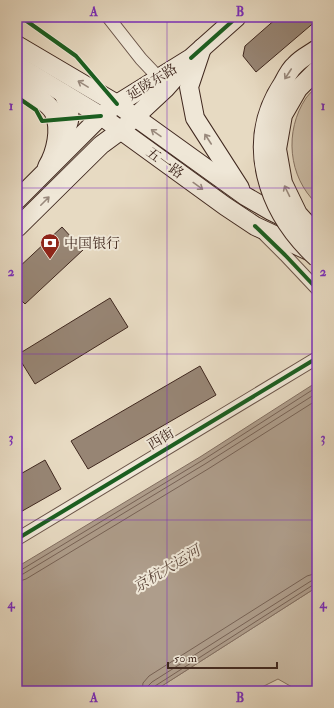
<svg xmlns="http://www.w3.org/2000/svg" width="334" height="708" viewBox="0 0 334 708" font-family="'IM FELL Double Pica','Noto Serif SC',serif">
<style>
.green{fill:#cbbca6;stroke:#867262}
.water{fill:#ae9d8b;stroke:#826e60}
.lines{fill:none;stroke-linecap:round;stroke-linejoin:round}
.shore{stroke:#776255;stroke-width:1}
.building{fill:#978574;stroke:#40281f}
.street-casing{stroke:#6a5448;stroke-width:14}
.secondary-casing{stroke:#40281f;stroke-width:20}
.street{stroke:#efe7d7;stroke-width:12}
.secondary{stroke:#efe7d7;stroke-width:18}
.secondary-bridge-casing{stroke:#40281f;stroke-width:20;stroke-linecap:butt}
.secondary-bridge{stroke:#efe7d7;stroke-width:18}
.cycleway-casing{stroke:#efe7d7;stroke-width:6}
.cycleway{stroke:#1b5e20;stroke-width:4}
.oneway{stroke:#98887b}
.grid{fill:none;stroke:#7b2cbf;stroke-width:1;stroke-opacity:0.55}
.labels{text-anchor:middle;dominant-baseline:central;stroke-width:4;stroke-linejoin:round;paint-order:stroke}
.street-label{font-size:14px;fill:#40281f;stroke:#efe7d7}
.poi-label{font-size:14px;fill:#40281f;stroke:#efe7d7;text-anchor:start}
.water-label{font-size:15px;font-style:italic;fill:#614b3f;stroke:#efe7d7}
.neatline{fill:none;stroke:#7b2cbf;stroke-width:1.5}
.grid-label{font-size:13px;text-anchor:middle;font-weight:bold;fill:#7b2cbf}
</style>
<rect width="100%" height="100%" fill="#e7dac2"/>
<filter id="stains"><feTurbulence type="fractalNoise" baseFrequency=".005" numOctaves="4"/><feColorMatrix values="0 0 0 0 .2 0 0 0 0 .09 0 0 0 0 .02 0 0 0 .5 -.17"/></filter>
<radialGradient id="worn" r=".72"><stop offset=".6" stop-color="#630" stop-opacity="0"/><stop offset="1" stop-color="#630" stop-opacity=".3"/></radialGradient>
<g class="green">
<path d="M317,87V204C288,177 284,131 306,98C309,94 313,90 317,87Z"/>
<path d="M317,587V691H299L278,679L254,691H154Z"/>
</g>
<path class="water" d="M317,382V587L154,691H17V567L200,457Z"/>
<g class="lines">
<g class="shore">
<path d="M17,570H21L203,460L317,387"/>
<path d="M17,576L23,574L205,464L317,393"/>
<path d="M17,582L26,579L208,469L317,400"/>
<path d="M142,691L143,683L149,676L307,576L317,573"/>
<path d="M148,691V686L152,682L311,581L317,579"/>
<path d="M153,691L155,686L313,585L317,584"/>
</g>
</g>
<g class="building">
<path d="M278,17H317V20L256,72L243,56L245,46Z"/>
<path d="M62,227L83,250L25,304L17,296V269Z"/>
<path d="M110,298L128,327L35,384L17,355Z"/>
<path d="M200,366L216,395L88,469L71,441Z"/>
<path d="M45,460L61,489L17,514V476Z"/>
</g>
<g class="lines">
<defs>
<g id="street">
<path d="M108,17L141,59L159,78"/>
<path d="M265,235L285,255L317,289"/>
<path d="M17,539L317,358"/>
</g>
<g id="secondary">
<path d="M17,45L117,104L245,196L271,211L293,222"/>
<path d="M202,48L189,87L195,118L240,188"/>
<path d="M17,65L101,116L225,206L255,226L313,253"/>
<path d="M17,84C27,91 49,102 54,113C61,129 56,152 47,167"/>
<path d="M58,147C69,124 75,118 63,93"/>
<path d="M17,200L101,116L117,104L191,58L237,17"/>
<path d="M17,228L101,145L120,131L165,89L181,71"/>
</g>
</defs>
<use href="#street" class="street-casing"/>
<use href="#secondary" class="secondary-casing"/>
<use href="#street" class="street"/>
<use href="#secondary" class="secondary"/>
<defs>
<g id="secondary-bridge">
<path d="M317,49C310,54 301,58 295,65C290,69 286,77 283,83C243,143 267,212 317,258"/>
<path d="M317,70L298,89L283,115L277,149L283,183L298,214L317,235"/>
</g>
</defs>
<use href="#secondary-bridge" class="secondary-bridge-casing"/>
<use href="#secondary-bridge" class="secondary-bridge"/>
<defs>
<g id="cycleway">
<path d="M21,17L76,56L117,104"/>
<path d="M191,58L237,17"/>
<path d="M17,97L36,110L42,121L101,116"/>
<path d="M255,226L285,255L317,289"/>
<path d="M17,539L317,358"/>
</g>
</defs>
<use href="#cycleway" class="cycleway-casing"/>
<use href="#cycleway" class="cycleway"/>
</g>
<defs><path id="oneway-shaft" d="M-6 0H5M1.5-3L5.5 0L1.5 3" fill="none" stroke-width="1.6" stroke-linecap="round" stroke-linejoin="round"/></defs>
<g class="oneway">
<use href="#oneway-shaft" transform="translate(288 74) rotate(123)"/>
<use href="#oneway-shaft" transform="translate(83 84) rotate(-149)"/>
<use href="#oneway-shaft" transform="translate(156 133) rotate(-145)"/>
<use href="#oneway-shaft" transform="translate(208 139) rotate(-123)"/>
<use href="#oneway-shaft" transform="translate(198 186) rotate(36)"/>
<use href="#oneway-shaft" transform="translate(287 191) rotate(-116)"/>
<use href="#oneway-shaft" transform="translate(45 201) rotate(-45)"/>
</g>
<path class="grid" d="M167,17V691M17,188H317M17,354H317M17,520H317"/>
<defs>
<symbol id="bank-pin" viewBox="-11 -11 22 30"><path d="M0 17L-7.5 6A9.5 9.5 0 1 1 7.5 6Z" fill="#8f2418" stroke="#efe7d7"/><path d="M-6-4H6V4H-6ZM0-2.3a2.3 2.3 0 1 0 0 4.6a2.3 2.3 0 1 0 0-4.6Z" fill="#fff"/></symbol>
</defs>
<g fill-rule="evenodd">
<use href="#bank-pin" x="39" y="232" width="22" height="30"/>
</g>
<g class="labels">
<g class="street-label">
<text transform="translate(152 82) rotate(-32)">延陵东路</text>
<text transform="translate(165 163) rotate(36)">五一路</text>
<text transform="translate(161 439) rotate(-31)">西街</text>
</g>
<g class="poi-label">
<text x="64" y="243">中国银行</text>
</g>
<g class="water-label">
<text transform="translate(167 569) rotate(-31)">京杭大运河</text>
</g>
</g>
<rect width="334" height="708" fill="none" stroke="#e7dac2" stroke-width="44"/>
<path d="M168 662v6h109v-6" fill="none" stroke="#40281f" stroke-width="2"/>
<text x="174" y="662" font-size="12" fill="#40281f" stroke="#efe7d7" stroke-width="3" paint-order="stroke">50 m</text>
<rect x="22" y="22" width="290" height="664" class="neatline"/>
<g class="grid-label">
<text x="94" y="16">A</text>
<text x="240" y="16">B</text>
<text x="11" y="110">1</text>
<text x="323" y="110">1</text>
<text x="11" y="276">2</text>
<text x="323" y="276">2</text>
<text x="11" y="442">3</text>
<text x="323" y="442">3</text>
<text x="11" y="608">4</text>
<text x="323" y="608">4</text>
<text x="94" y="702">A</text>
<text x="240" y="702">B</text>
</g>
<rect width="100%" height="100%" filter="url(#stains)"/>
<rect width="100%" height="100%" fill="url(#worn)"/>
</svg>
